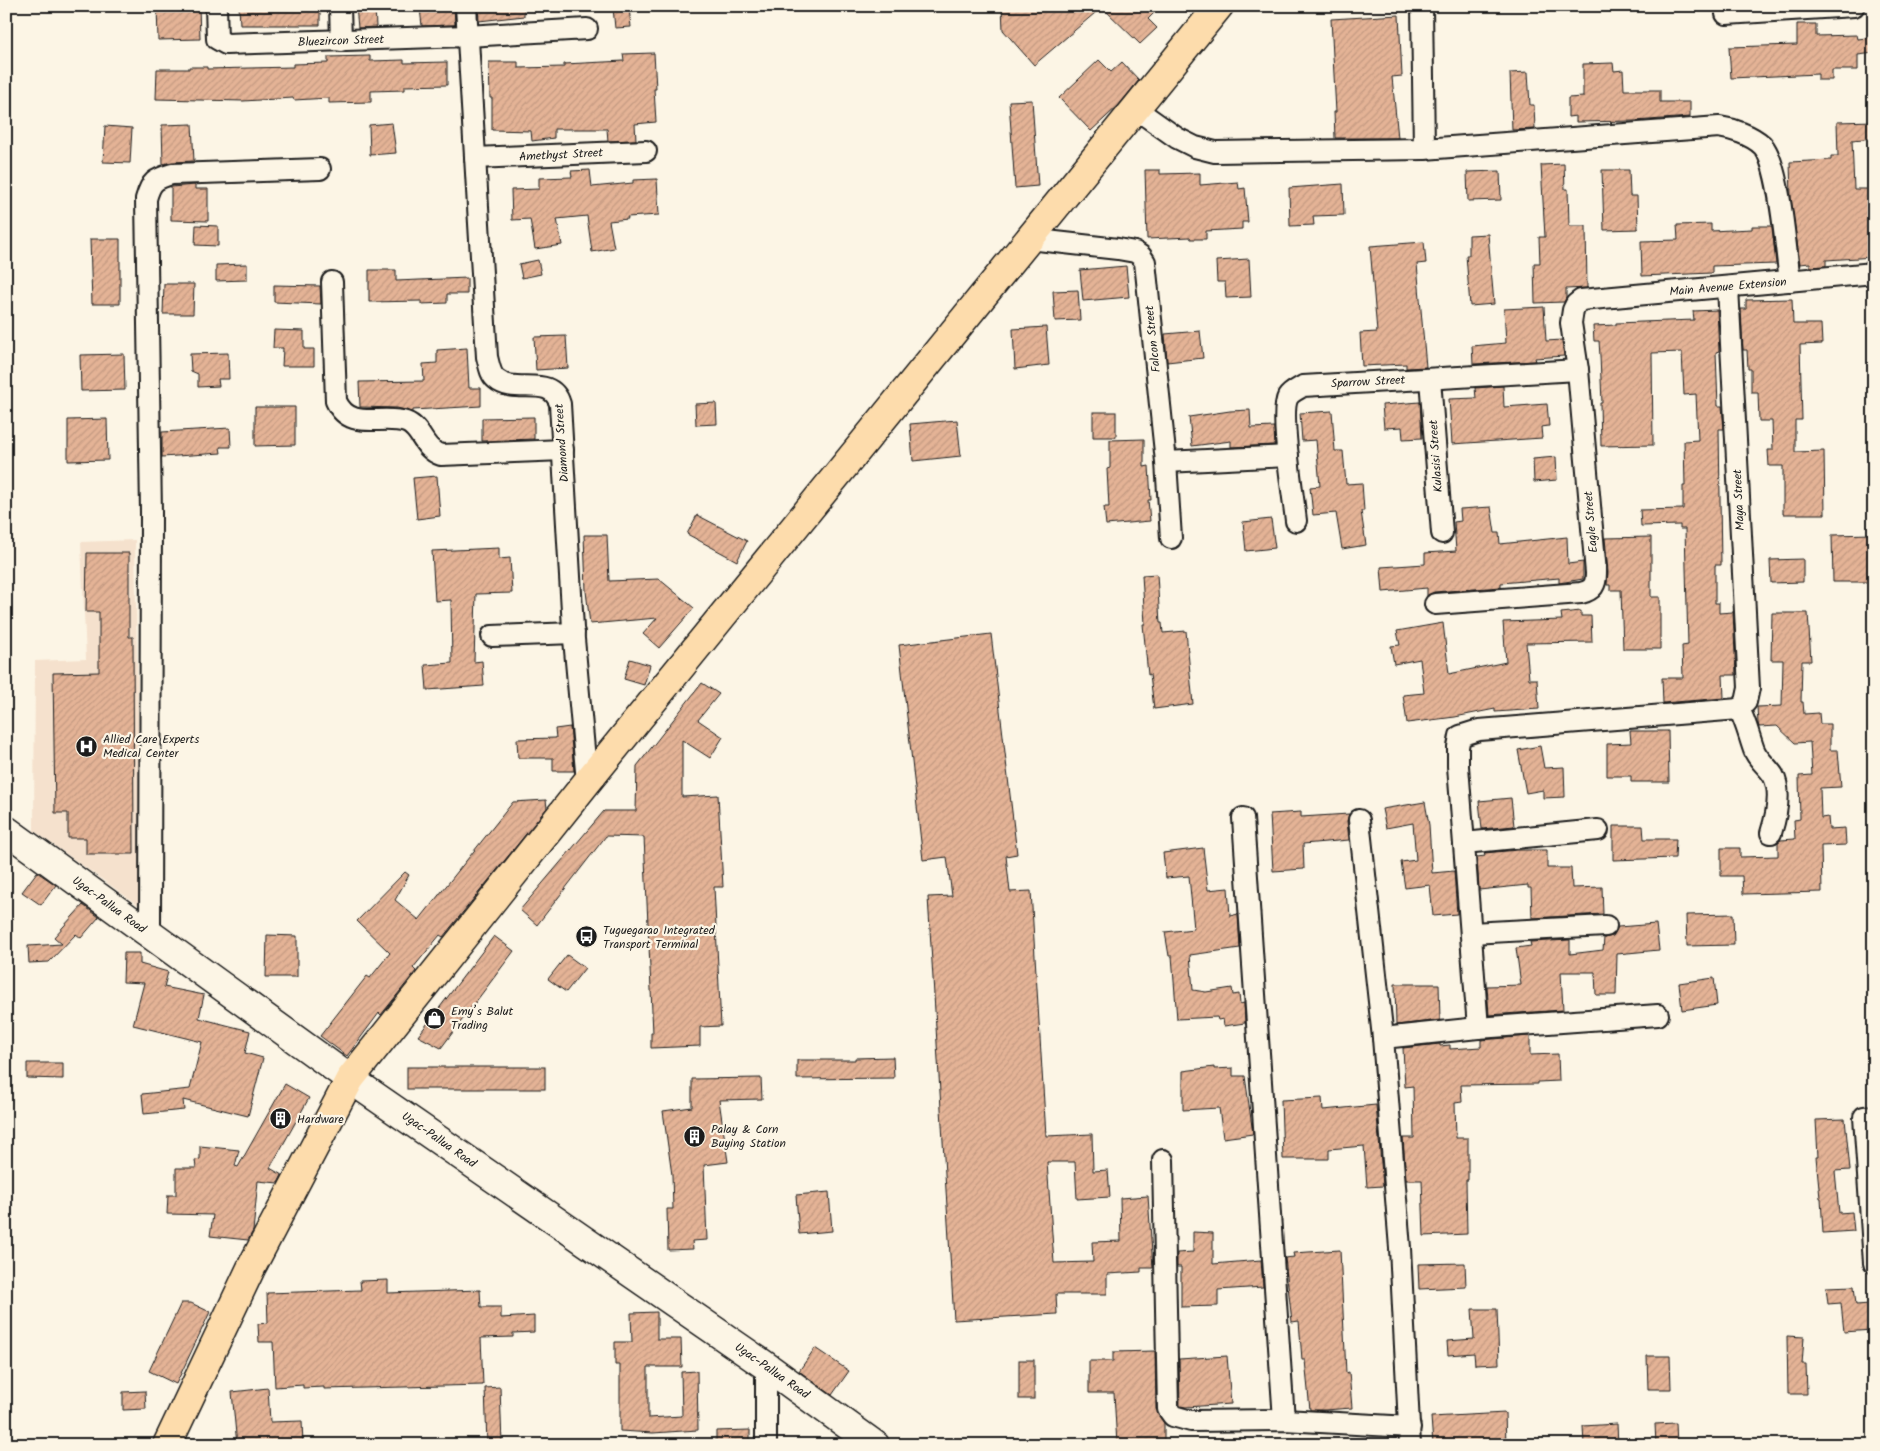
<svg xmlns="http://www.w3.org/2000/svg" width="1880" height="1451" viewBox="0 0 1880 1451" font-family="Kalam,sans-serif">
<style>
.built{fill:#f5e1cd}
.building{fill:url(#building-hatch);stroke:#1c1c1c}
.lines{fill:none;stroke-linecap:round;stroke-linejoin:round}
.street-casing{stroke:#1c1c1c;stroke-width:24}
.secondary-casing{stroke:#1c1c1c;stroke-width:31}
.highway-casing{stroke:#1c1c1c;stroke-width:31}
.street{stroke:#fcf5e5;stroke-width:20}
.secondary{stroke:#fcf5e5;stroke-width:28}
.highway{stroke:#fddcac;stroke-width:28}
.labels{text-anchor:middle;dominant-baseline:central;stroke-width:4.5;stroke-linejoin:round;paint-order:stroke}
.street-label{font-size:12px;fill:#1c1c1c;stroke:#fcf5e5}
.poi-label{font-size:12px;fill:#1c1c1c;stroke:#fcf5e5;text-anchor:start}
</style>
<defs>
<pattern id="building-hatch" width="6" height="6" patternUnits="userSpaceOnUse" patternTransform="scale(1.25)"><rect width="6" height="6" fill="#e4b396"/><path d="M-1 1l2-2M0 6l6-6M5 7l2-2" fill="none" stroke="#c39981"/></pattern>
</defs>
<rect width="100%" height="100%" fill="#fcf5e5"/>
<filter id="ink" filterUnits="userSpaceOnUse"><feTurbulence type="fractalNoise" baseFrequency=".02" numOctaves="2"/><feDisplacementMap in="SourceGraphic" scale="10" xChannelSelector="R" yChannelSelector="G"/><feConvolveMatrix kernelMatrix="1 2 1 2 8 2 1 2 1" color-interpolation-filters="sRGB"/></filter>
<g filter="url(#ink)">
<path class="built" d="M135,540L141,907L34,831L35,661L86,659L81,542Z"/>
<g class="building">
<path d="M157,6H199L200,39L158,40Z"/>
<path d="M239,6H320V25H240Z"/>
<path d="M356,6H375L376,27L358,28Z"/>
<path d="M435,6H454L455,25L422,26L420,8Z"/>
<path d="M478,6H524V16L479,21Z"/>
<path d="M1002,6H1161L1148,19L1157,28L1140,44L1102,7L1034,65L1003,30Z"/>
<path d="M629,7L631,27L615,28L613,8Z"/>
<path d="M1399,15L1402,76L1392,77L1398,138H1335L1334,112H1336L1331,19Z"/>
<path d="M1797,24H1816V36L1857,35L1858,39L1874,37V53L1858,55V70H1832V80H1818V74L1731,78L1729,47L1797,45Z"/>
<path d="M654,53L656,89H654L656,122L635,124L636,140L608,141L607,129H554V138L532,141L531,131L492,130V98H490L489,62H518V68L564,67V64L624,61L623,54Z"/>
<path d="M370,56V61L404,60V63L447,62V85L405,86V90L371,91V102L329,103V98L294,100L293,98L243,101L156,99L157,69H189V67H207V69L293,67V64L328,63V57Z"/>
<path d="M1099,60L1111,72L1122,62L1139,80L1119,105L1091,131L1059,98Z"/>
<path d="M1613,63L1614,71L1623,70L1624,90H1660V102H1690V117L1635,121L1576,122V116L1568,117V98L1583,97V64Z"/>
<path d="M1528,72L1530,105H1534L1535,129L1512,130L1510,73Z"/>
<path d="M1032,100L1038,186L1015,188L1009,101Z"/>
<path d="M1874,121V138L1852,140L1854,189H1874V257L1826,260V266L1810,267V263L1800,264L1791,198L1790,162L1831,160V156H1838L1837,122Z"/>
<path d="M392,123L396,153L370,155L369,125Z"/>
<path d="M192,124L194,161L172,162L163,164L162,125Z"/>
<path d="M105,126L132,128L130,163L103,162Z"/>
<path d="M1564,164L1565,189H1568L1569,226H1586L1587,288L1566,289V298L1564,302L1535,303L1534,263H1540L1539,237H1545L1541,165Z"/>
<path d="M590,170L592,187L633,183V180L657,179L659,215L627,217L628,219L609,221L614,248L592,252L587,216L557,219L562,245L535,249L530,219L512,220L511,190L539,189V178L572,177L571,171Z"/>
<path d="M1145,170H1160V174L1200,173V185L1238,182L1239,189L1245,188L1248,222H1242V229L1206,231V239H1191L1190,237L1147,239Z"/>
<path d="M1602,170H1629L1630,196H1637L1638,229L1604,230Z"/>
<path d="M1500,171L1501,200L1468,201L1467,172Z"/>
<path d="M1343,184L1344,215L1313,216L1314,225L1290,226L1289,188Z"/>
<path d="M195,185V189H208V221L171,220V187Z"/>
<path d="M1711,224V231L1752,229V226H1772L1776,264L1712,266V273L1642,276L1641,241L1678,240L1677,225Z"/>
<path d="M196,225L218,226V246L195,245Z"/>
<path d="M1488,234L1494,304L1470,306L1466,255H1469V235Z"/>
<path d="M90,239H120V304H92Z"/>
<path d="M1424,242L1426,263L1417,264L1426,367L1406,368V364L1362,366L1360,333L1377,332L1370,246Z"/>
<path d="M1249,259L1251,297L1226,298L1225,282H1217L1216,261Z"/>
<path d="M538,260L541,274L522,278L519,264Z"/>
<path d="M247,264V280L216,281V265Z"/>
<path d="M1126,266L1129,297L1083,301L1080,270Z"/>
<path d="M369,270H396V281L467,278V294H447V303L421,304V301L369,302Z"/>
<path d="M164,284H194L193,314H163Z"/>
<path d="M274,285L320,286L321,304L274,302Z"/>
<path d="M1078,290L1080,320L1055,321L1053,291Z"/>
<path d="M1792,299L1793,324H1821L1822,344L1800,345L1802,420H1795V452L1824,451L1825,514H1783V466H1769L1768,450H1773L1772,421H1759L1758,392H1751V369H1748L1747,350H1743L1741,309H1746V300Z"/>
<path d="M1544,307L1546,341L1562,340L1564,356L1535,358L1536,361L1473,364L1472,346L1506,343L1504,309Z"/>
<path d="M1717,310L1719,351L1716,352L1718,406H1722L1724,429H1719L1721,565H1715V603H1719V613L1733,612L1736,675H1723L1724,698L1663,703L1662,678H1683L1682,646L1688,645L1685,529H1680V525L1641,526L1640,510L1683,509V486H1685L1684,441L1698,440L1696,394L1684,395L1682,352L1652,353L1653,445L1601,446L1600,403H1602L1600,356L1599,341H1594L1593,326L1616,325V323L1694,320L1693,311Z"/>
<path d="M1046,327L1049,365L1015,369L1013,329Z"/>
<path d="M274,330L304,331V349H314V366H282L283,348H273Z"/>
<path d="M1200,331L1203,358L1167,362L1165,334Z"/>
<path d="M566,336L568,368L536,370L534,337Z"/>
<path d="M467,348L469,388H481V406L413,410V412L397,408L360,407L359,382L424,381L423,364L437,363V350Z"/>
<path d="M228,353L229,379H218L219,386L198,387V374L191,371L190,354Z"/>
<path d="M124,354L125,390L81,391L80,355Z"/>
<path d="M1503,386L1504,407L1547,404L1549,426L1541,427L1542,438L1452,444L1449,399L1476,398L1475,388Z"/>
<path d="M1420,402L1422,438L1403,439L1402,427L1384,428L1382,405Z"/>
<path d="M716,403L717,424L696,425L695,404Z"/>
<path d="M255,407H295V445L255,446Z"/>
<path d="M1250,410L1251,428L1274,427L1275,445L1231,447V441L1192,446L1189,417L1230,411Z"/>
<path d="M1332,411L1335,451H1343L1346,484L1362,483L1364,511H1361L1366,545L1342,549L1336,513L1313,515L1310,487L1320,486L1316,440L1302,441L1300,413Z"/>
<rect x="1093" y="412" width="23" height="25"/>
<path d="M534,417V439L482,441V418Z"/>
<path d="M107,419L108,460L68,461V420Z"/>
<path d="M957,420L961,456L913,461L910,424Z"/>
<path d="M230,428L231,447H220L221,453L162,457V432Z"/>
<path d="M1144,439V467L1149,466L1151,500H1148L1150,521L1106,525L1104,507H1109L1107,469L1110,468V440Z"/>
<path d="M1556,457L1557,480L1534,482L1533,459Z"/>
<path d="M437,476L440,516L417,519L413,478Z"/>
<path d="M1491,507L1495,533H1499L1500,544L1567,537L1568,564L1583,562V579L1559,583V578L1501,583V587L1434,592L1427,596V588L1383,592L1381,567L1425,564V553L1456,551L1454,522L1461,521L1460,509Z"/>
<path d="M697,515L747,541L737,561L687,534Z"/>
<path d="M1271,519L1275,548L1246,551L1243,522Z"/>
<path d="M1872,534L1873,582H1833L1832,535Z"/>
<path d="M584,535H607L609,581L659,579L694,608L659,648L643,634L657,618L590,624L586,591Z"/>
<path d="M1651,537V597H1660V649H1623L1621,590H1610V585H1607L1608,572L1605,538Z"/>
<path d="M499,548V559L510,558L512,593L476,594L474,662L482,661L484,686L427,690L425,665L452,663L451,600L435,601L432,551Z"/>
<path d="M87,553H129V637H133L134,854H86V838H68V813H55L53,673L99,672V612H86Z"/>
<path d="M1803,559V582L1771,583L1770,560Z"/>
<path d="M1157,574L1160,623H1162L1163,633L1186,631L1193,704L1154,709L1150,674L1148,675L1143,624H1145L1142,575Z"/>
<path d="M1581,611V616H1591L1592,642L1526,643L1529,679H1537L1539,709L1495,712V709L1455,717L1407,723L1403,695L1424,693L1420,659L1394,664L1391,646L1400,645L1397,631L1443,623L1449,674L1506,662L1503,622L1562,620L1561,613Z"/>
<path d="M1772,613H1808L1811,661H1802L1801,702H1803L1804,714L1819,713L1820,724H1830V750H1838L1841,787L1820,788L1821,818L1828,817L1829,829L1845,828L1846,845L1821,846L1822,892L1743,894L1742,876H1721V848H1740V857L1778,856V842L1781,840L1795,839L1794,820L1800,819L1799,776L1812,775L1810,742L1795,743L1777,726L1759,727L1758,723L1757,707L1782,706L1783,660H1771Z"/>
<path d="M991,634L1017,854L1006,856L1010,892L1031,891L1046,1136L1092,1134L1093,1171L1108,1170L1110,1197L1077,1199L1075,1162H1047L1054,1263L1093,1262L1092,1242L1121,1241L1120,1198L1148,1196L1153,1268H1141V1272L1107,1274V1294H1056L1057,1314L954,1320L928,897L952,896L947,857L923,860L899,645Z"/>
<path d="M630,659L650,665L644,685L624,679Z"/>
<path d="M702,683L719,694L698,720L723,737L710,758L682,740V797L718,795L723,887H714L721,1026L700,1027V1046L651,1048V1033H653L644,837L606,836L537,925L520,910L604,811H636L637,766Z"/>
<path d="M570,727L574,771H553V758H518L517,739L556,738L555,729Z"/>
<path d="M1630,731H1668L1669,782H1631V776H1607V744L1631,743Z"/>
<path d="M1540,746L1544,768L1564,767L1565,797L1543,798V790L1526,793L1518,750Z"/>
<path d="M1511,798L1514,826L1482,829L1479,801Z"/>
<path d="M546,800L547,808L459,917L443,937L440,935L413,968L416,971L381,1015L379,1013L347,1056L320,1036L367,976L370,978L390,953L357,921L405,872L409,875L395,900L419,920L513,802Z"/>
<path d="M1425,802L1429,825L1432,873L1454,871L1457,914L1433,916L1430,885L1405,888L1401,862L1416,860L1413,823L1386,828L1382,809Z"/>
<path d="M1301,812V817L1349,814L1347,821L1349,840L1303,844L1304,869L1273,871L1270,814Z"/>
<path d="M1613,826H1643L1644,839H1676L1675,858L1613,860Z"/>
<path d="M1203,848L1208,890L1228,888L1230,916L1238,914L1240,948L1190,955L1193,990L1206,992L1232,988L1233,995L1239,994L1240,1004L1244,1003L1245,1023L1224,1026L1223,1019L1218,1020L1217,1017L1177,1019L1172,956H1169L1165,932L1194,929L1189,876L1166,878L1163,853Z"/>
<path d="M1518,850H1547V868H1571L1572,888L1602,887L1603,914L1532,918L1531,888H1528V885L1479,890L1477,857L1485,856L1484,853Z"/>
<path d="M37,872L56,885L41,905L22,892Z"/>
<path d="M83,905L99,917L81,938L76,934L49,962L29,963L28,946L62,944L54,937Z"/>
<path d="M1733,914L1734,945L1687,946L1686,915Z"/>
<path d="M1656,924L1659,950L1617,954L1616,995H1596L1595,972H1561L1563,1010L1489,1015L1487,986L1521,985L1516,948L1531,946L1530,942L1570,940V954L1603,950L1604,938L1613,936L1618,927Z"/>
<path d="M267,935L297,936V977H266Z"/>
<path d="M494,936L514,951L441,1048L418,1036Z"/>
<path d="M124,953H140V964L168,972L164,987L204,995L199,1018L250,1031L245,1053L263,1058L248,1116L183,1100L184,1110L144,1114L142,1094L190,1089L202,1042L133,1025L144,983L123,982Z"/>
<path d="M567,955L585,968L566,992L548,979Z"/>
<path d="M1714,978L1717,1005L1682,1010L1679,983Z"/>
<path d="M1395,984H1439L1440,1020L1396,1025Z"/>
<path d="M1530,1036V1055L1558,1054L1559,1081L1538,1082V1084L1461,1085L1462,1102L1455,1103L1456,1138H1468V1180H1466L1467,1234L1424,1236L1422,1180H1406L1403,1138H1414L1413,1086L1405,1087L1403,1048L1440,1044V1046L1450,1045V1049L1481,1047V1040Z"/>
<path d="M893,1057L894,1078L797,1079V1060H855V1058Z"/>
<path d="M27,1063H63V1079L27,1078Z"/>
<rect x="407" y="1067" width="138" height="22"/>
<path d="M1214,1067V1069L1233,1068V1076H1245L1253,1134L1223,1138L1219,1108L1183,1110V1071Z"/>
<path d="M761,1078L762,1099L719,1100L728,1162L704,1165L707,1240L692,1241L693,1249L668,1250L667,1209H673L672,1175L663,1111L692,1107V1079Z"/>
<path d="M285,1084L309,1098L270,1168L282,1175L278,1183L258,1181L253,1231L248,1240L210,1236L213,1215L167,1214L168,1195H176V1168H196L195,1160L200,1159V1146L239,1150L235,1166L238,1167Z"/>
<path d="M1322,1098L1323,1110L1376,1105L1383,1186L1367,1187L1364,1146L1329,1149V1159H1283L1281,1100Z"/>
<path d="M1845,1119L1850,1170L1835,1171L1839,1213L1852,1212L1854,1231L1823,1233L1821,1198H1820L1816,1157H1818L1816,1120Z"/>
<path d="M829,1192L832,1231L799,1234L796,1195Z"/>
<path d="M1193,1232L1213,1233V1264L1261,1260L1263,1287L1218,1290V1306L1181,1307V1267H1177V1253L1193,1252Z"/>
<path d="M1340,1250L1346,1373L1349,1372L1352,1408L1325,1410H1310L1305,1360H1302L1299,1321L1292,1322L1285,1258L1294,1257L1293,1253Z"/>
<path d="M1465,1263L1466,1287L1419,1289L1418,1264Z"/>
<path d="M388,1280V1293L480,1290L481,1307H501V1318L534,1316V1332L513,1333V1337L481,1338L483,1385L324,1389V1387L303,1388V1385L275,1387L273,1342H259L258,1324L268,1323L267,1293L361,1290L360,1281Z"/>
<path d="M1854,1286L1856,1305L1870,1304L1872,1330L1844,1332L1841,1303L1828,1304L1826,1287Z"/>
<path d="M181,1303H191L210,1312L176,1384L149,1371Z"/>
<path d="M1472,1309H1497L1499,1364L1475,1365L1474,1353L1448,1355L1447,1341L1474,1339Z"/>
<path d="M657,1312V1339H681L682,1367H648V1418L682,1416L681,1372L697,1371L698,1430L653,1433L620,1431V1365H615V1342H632L631,1313Z"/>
<path d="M1787,1336L1804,1337L1802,1364H1806L1807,1394H1788Z"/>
<path d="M815,1348L849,1371L832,1395L799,1371Z"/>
<path d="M1155,1351L1156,1409L1164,1423V1445H1117L1114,1393H1089V1361H1113V1352Z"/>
<path d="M1227,1356L1231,1404L1186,1407L1180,1406L1179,1359Z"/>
<path d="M1647,1356H1670L1671,1389H1648Z"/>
<rect x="1019" y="1360" width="15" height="39"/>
<path d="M500,1387L502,1445H487L485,1388Z"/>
<path d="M268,1388L270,1422L302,1421L303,1445H237L232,1392Z"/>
<path d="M145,1391L146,1409L123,1410V1392Z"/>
<path d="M1505,1413L1506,1445H1433L1431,1417Z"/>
<path d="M1676,1423L1677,1445H1656L1655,1424Z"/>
<path d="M1617,1424L1618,1445H1584L1583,1426Z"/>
<path d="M750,1430V1445H716V1431Z"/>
</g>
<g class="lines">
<defs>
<g id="street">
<path d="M216,6L217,39L226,44L467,36L587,29"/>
<path d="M340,6L341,41"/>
<path d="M466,6L487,357C489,364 490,374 496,379C515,396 551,373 560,404L573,628L587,782"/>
<path d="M1422,6L1424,149"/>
<path d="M1726,14L1854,6"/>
<path d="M1136,109L1177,138L1195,147L1215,152L1424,149L1719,127C1733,129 1751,135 1762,145C1780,163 1786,253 1790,281"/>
<path d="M475,158L646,151"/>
<path d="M1029,239L1118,249L1135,252L1141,256L1145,262L1166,462L1171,538"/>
<path d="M332,282L336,401C350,432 381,414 406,422C422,428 422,449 441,455L563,450"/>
<path d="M1728,287L1749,688L1746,702L1739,709"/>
<path d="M1430,379L1442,533"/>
<path d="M1166,462L1288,456"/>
<path d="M1296,521C1294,500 1279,413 1288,397C1291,392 1298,389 1303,386L1578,370"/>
<path d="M1435,604L1581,593C1593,590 1596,585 1596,573L1578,370L1571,323L1573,310L1576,304L1581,300L1874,273"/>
<path d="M492,636L574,633"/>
<path d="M1739,709C1746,722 1749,736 1754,750C1758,760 1767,766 1773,775C1782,791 1776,817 1771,833"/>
<path d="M1243,818L1284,1420"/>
<path d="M1359,820L1383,1038"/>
<path d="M1464,843L1598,830"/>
<path d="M1471,933L1606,926"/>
<path d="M150,935L151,512L146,199C151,181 155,179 172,174L320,169"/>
<path d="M1478,1028L1458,766V747L1460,736L1479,730L1739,709"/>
<path d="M1874,1116L1864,1117L1874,1263"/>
<path d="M1163,1160L1168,1409L1173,1416L1191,1421L1284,1420L1410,1427"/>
<path d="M766,1445V1366"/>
<path d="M1410,1445L1400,1248L1383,1038L1478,1028L1658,1015"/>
</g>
<path id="secondary" d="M6,830L350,1079L766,1366L875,1445"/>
<path id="highway" d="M167,1445L251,1268L350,1079L587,782L1219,6"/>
</defs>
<use href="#street" class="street-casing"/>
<use href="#secondary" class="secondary-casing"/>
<use href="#highway" class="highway-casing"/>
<use href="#street" class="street"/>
<use href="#secondary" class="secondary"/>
<use href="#highway" class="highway"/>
</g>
</g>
<defs>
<symbol id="hospital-disc" viewBox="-11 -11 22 22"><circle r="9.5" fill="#1c1c1c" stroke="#fcf5e5"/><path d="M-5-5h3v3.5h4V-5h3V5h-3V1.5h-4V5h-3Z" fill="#fff"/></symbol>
<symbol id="bus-disc" viewBox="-11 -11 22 22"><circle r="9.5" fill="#1c1c1c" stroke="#fcf5e5"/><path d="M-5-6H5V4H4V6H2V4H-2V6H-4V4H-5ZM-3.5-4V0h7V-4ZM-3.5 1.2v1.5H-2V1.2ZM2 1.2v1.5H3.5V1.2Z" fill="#fff"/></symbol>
<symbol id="shop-disc" viewBox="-11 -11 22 22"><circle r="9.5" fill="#1c1c1c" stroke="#fcf5e5"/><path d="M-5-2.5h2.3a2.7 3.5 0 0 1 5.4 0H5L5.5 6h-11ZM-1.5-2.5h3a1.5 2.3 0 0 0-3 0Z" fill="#fff"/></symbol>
<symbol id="building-disc" viewBox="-11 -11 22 22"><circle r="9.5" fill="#1c1c1c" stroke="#fcf5e5"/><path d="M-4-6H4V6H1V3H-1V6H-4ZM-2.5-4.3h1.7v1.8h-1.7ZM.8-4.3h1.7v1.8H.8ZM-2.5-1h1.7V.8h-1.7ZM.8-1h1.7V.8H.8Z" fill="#fff"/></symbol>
</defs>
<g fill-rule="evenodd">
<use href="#hospital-disc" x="74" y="734" width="25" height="25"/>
<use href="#bus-disc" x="574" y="924" width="25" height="25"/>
<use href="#shop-disc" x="422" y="1006" width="25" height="25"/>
<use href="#building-disc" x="268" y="1106" width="25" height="25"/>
<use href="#building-disc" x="682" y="1124" width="25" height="25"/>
</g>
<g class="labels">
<g class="street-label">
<text transform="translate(341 41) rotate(-2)">Bluezircon Street</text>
<text transform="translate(561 155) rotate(-3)">Amethyst Street</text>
<text transform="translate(1728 287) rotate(-5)">Main Avenue Extension</text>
<text transform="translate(1153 339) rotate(-96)">Falcon Street</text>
<text transform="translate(1368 382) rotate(-3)">Sparrow Street</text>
<text transform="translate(562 443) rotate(-94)">Diamond Street</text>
<text transform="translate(1436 456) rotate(-94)">Kulasisi Street</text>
<text transform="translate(1739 500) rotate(-93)">Maya Street</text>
<text transform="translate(1591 522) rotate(-95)">Eagle Street</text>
<text transform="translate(109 905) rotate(36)">Ugac-Pallua Road</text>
<text transform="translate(439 1140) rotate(35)">Ugac-Pallua Road</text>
<text transform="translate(772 1371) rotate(35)">Ugac-Pallua Road</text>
</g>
<g class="poi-label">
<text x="103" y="739">Allied Care Experts<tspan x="103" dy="14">Medical Center</tspan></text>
<text x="603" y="930">Tuguegarao Integrated<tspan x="603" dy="14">Transport Terminal</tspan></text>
<text x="451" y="1011">Emy’s Balut<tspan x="451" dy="14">Trading</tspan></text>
<text x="297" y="1119">Hardware</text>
<text x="711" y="1129">Palay &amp; Corn<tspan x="711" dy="14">Buying Station</tspan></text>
</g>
</g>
<rect width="1880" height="1451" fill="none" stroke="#fcf5e5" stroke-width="25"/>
<rect x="12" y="12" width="1855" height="1426" fill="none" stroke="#1c1c1c" stroke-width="2" filter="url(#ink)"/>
</svg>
